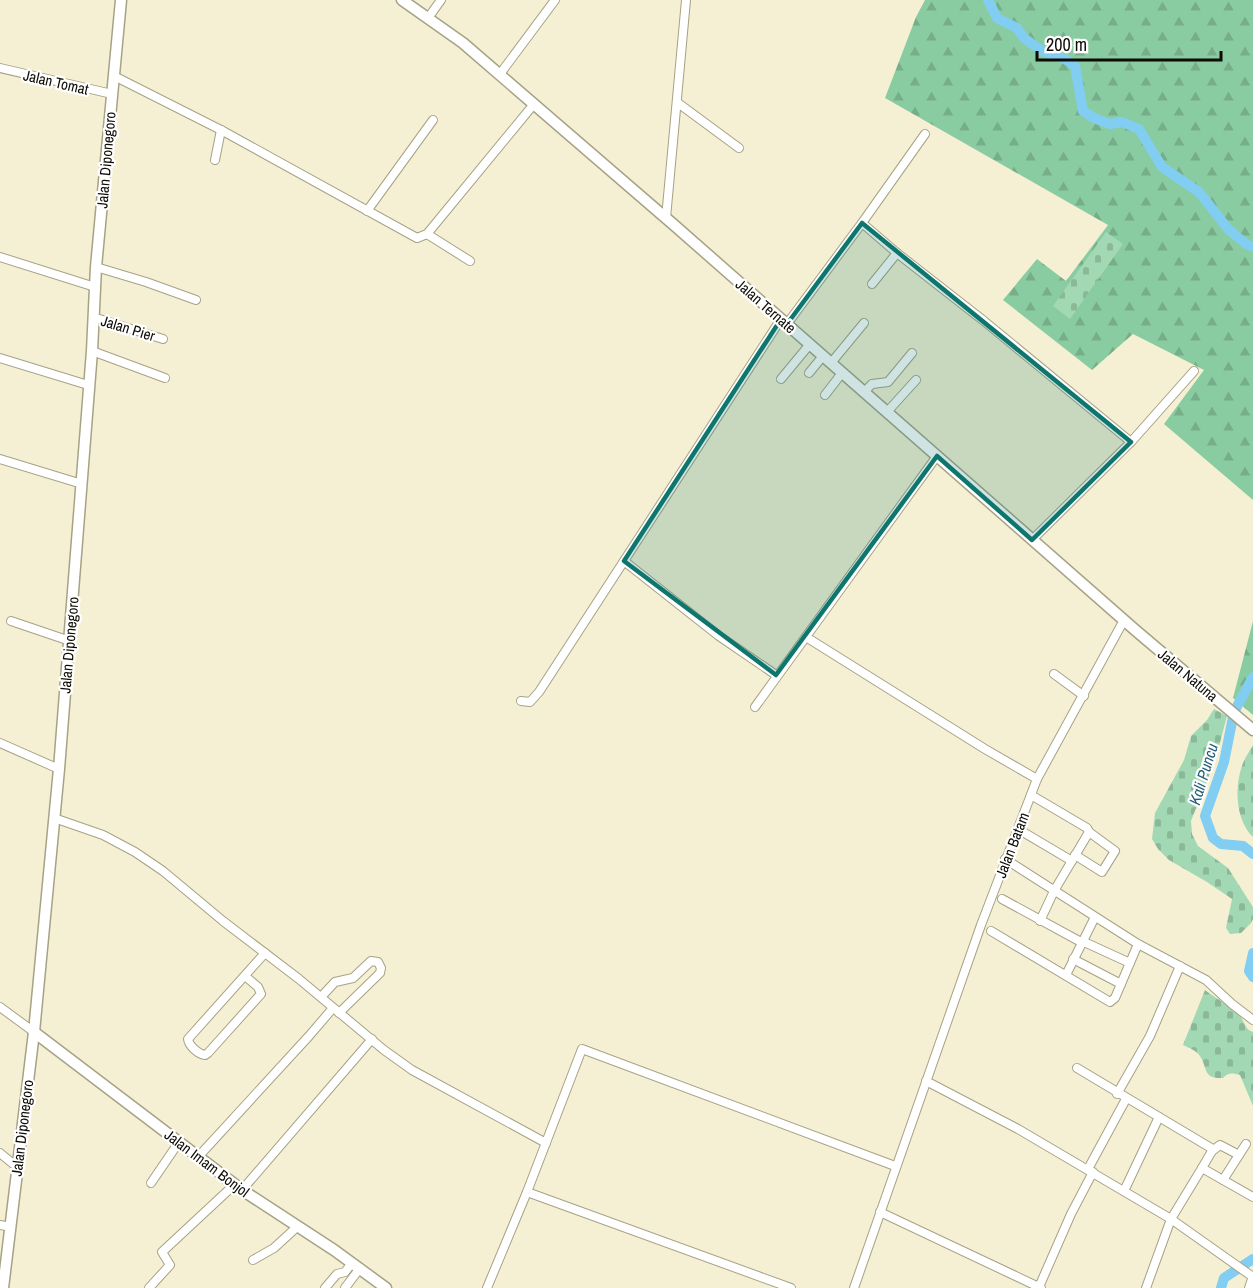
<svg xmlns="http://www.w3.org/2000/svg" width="1253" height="1288" viewBox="0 0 1253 1288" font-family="'Archivo Narrow',sans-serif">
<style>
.forest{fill:url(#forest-firs)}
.cemetery{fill:url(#cemetery-stones)}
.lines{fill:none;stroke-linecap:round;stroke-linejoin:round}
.river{stroke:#82cdf2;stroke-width:10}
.street-casing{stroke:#a6a286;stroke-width:10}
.secondary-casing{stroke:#a6a286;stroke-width:13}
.street{stroke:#fff;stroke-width:8}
.secondary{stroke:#fff;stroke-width:10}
.marked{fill:#0f766e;fill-opacity:0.2;stroke:#0f766e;stroke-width:4.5;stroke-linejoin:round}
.labels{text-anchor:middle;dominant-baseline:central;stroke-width:4.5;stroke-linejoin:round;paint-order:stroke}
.street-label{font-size:15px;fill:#0d0b03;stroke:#fff}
.water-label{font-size:16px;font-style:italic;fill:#245e78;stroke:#fff}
</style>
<defs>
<pattern id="forest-firs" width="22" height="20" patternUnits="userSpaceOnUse" patternTransform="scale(1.5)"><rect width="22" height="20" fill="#8acca1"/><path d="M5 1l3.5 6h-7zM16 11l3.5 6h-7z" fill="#76ae89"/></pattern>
<pattern id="cemetery-stones" width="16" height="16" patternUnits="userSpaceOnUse" patternTransform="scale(1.5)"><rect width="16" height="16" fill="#a3d8b4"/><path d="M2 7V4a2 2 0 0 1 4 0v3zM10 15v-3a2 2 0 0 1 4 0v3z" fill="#8bb899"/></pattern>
</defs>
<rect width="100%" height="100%" fill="#f5f0d3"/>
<g class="forest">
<path d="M925,0H1253V500L1164,424L1204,370L1133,334L1092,370L1003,300L1037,259L1066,281L1108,225L885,98L916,17Z"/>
<path d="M1253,621V715L1233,698Z"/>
</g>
<g class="cemetery">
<path d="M1106,232L1123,244L1070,319L1053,306Z"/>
<path d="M1214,709L1227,716L1216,758L1191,821L1192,834L1198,846L1228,868L1253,907V919L1251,923L1241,933L1230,934L1226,928L1232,899L1207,882L1169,860L1158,849L1152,839L1155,813L1184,760L1191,736L1207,720Z"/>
<path d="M1253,745V837C1236,821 1234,788 1242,766C1244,759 1249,752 1253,745Z"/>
<path d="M1205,990C1213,996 1237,1011 1241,1017C1245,1024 1245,1029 1253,1032V1106L1240,1075C1233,1073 1228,1072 1223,1078C1202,1079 1208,1068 1200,1056C1196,1050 1189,1048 1183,1045Z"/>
</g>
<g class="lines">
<g class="river">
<path d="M988,0L997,18L1017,28L1024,38L1042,51L1065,59L1075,66L1083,111L1094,118L1110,124L1122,122L1139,129L1162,167L1199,192L1228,229L1246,244L1253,247"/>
<path d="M1253,677L1234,712L1224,762L1205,816L1213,838L1221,844L1243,846L1253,854"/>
<path d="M1253,953L1249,971L1253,977"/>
<path d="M1221,1288L1224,1278L1253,1259"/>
</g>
<defs>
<g id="street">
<path d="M428,18L441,0"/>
<path d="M0,68L112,94"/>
<path d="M500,74L555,0"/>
<path d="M114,76L221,130L417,238L427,234L534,104"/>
<path d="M678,103L739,148"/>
<path d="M925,134L862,223L897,253L984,321L1131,442"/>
<path d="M215,160L221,130"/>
<path d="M367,211L433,120"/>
<path d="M666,218L686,0"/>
<path d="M427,234L470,261"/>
<path d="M0,257L95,287"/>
<path d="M96,267L146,282L196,300"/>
<path d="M872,284L897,253"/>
<path d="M93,317L163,339"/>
<path d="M787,324L862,223"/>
<path d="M92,351L165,378"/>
<path d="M0,358L88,385"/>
<path d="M831,363L864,323"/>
<path d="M809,373L823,356"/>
<path d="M781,379L810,344"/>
<path d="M864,392L872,384L888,382L912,353"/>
<path d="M825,395L842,373"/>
<path d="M887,412L916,380"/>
<path d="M0,459L82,484"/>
<path d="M1032,540L1131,442L1194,371"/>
<path d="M624,561L719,636L776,675"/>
<path d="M11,621L70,641"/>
<path d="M806,637L985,749L1037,779"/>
<path d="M1054,674L1084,696"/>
<path d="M521,701L530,702L539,692L781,319"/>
<path d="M755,707L937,456"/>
<path d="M0,743L59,769"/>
<path d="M1031,795L1087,828L1089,832L1115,851L1102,872L1075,855"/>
<path d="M54,818L103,835L135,852L163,871L223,921L299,979L384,1050L412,1070L546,1143"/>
<path d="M1018,829L1072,861"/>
<path d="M1005,859L1138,944L1206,980L1232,1004L1253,1020"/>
<path d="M1002,899L1081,942"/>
<path d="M1040,921L1054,891L1089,832"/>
<path d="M991,931L1110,1002L1115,998L1138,944"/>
<path d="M1082,941L1130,963"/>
<path d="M1073,959L1121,984"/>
<path d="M1066,975L1095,917"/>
<path d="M245,976L258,987L261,994L208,1053L205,1055C198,1054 189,1046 188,1039L265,953"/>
<path d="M321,997L335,982L353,978L371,961L378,962L381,968L380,973L339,1013"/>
<path d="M0,1007L34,1032"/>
<path d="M1077,1068L1211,1148L1212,1151L1202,1168L1253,1197"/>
<path d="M926,1081L1018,1129L1171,1219L1146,1288"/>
<path d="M1117,1094L1150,1036L1180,966"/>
<path d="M1212,1151L1220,1145L1239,1155"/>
<path d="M0,1153L17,1167"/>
<path d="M198,1157L309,1036L333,1008"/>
<path d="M1202,1168L1171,1219L1253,1277"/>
<path d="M1088,1169L1126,1099"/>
<path d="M1223,1180L1246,1144"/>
<path d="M151,1183L179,1142"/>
<path d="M242,1190L372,1039"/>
<path d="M1124,1191L1159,1117"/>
<path d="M527,1192L791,1288"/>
<path d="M880,1212L1041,1288"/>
<path d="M0,1225L11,1227"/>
<path d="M253,1260L274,1248L298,1226"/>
<path d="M1039,1287L1071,1214L1093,1172"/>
<path d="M149,1288L170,1265L162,1252L234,1185"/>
<path d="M325,1288L337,1274L345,1272L352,1263"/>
<path d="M345,1288L360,1268"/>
<path d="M487,1288L527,1192L582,1049L895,1166"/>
<path d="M854,1288L981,925L1037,779L1124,620"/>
<path d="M1249,1288L1253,1276"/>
</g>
<g id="secondary">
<path d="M402,0L463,43L674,225L1134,629L1253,730"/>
<path d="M34,1032L242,1190L334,1250L386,1288"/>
<path d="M3,1288L34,1032L59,769L92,351L96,267L121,0"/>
</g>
</defs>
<use href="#street" class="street-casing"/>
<use href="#secondary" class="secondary-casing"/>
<use href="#street" class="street"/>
<use href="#secondary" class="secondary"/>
</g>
<path class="marked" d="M862,223L1131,442L1032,540L937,456L776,675L624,561L781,319L787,324Z"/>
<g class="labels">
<g class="street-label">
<text transform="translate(56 82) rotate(13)">Jalan Tomat</text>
<text transform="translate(106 160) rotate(-85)">Jalan Diponegoro</text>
<text transform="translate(766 306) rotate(41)">Jalan Ternate</text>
<text transform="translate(128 328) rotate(17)">Jalan Pier</text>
<text transform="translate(69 645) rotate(-85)">Jalan Diponegoro</text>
<text transform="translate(1188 675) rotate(40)">Jalan Natuna</text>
<text transform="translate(1012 845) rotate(-69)">Jalan Batam</text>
<text transform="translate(22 1128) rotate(-83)">Jalan Diponegoro</text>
<text transform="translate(207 1163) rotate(37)">Jalan Imam Bonjol</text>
</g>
<g class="water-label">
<text transform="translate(1203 774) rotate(-73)">Kali Puncu</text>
</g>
</g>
<path d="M1037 51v9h184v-9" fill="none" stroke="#0d0b03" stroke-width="3"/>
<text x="1046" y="51" font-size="18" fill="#0d0b03" stroke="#ffffff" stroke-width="4.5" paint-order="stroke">200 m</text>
</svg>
